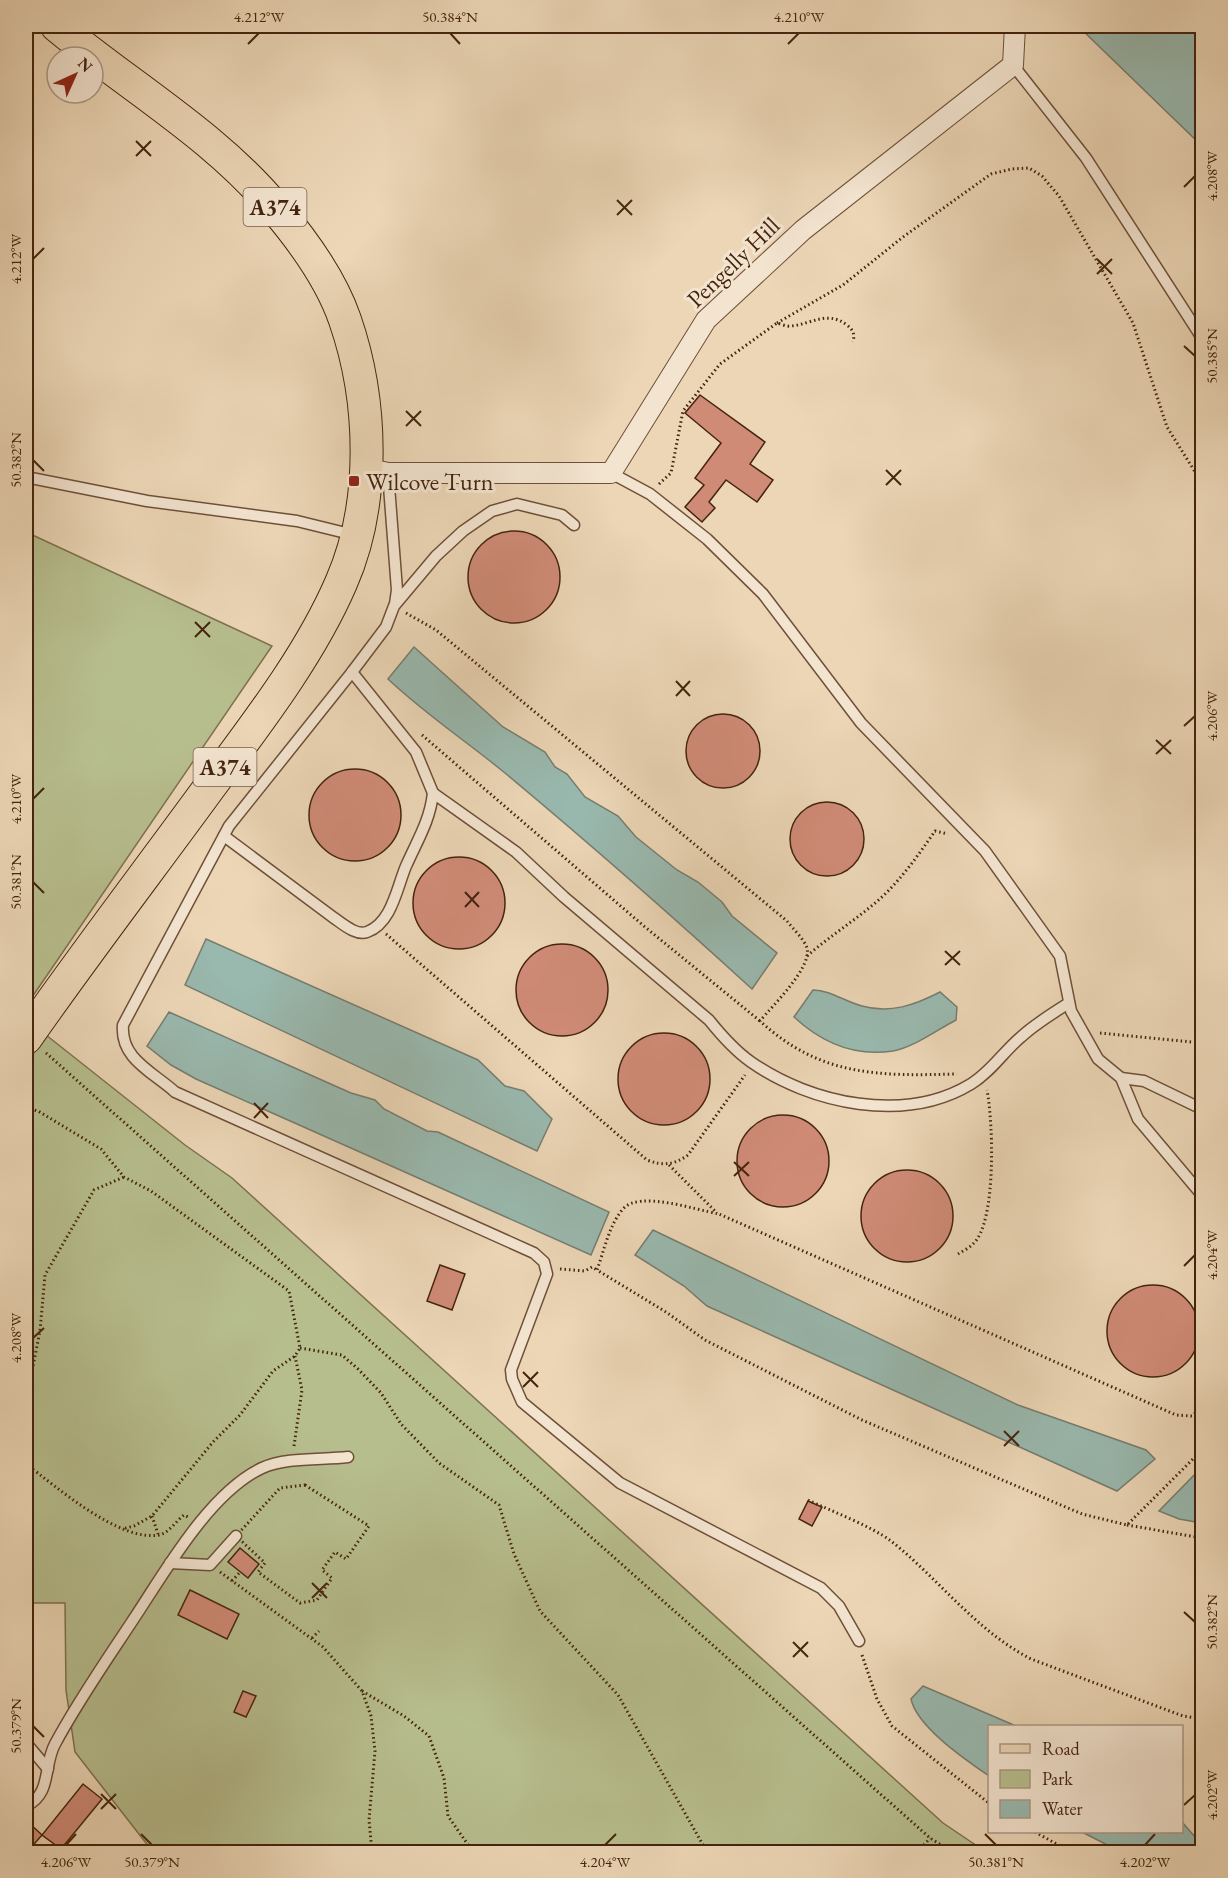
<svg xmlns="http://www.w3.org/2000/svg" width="1228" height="1878" viewBox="0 0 1228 1878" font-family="'EB Garamond',serif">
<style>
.green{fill:#b7be8e;stroke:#7e714e;stroke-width:1.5}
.water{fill:#99b9af;stroke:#777d6f;stroke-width:1.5}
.building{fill:#d08b77;stroke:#44240e;stroke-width:1.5}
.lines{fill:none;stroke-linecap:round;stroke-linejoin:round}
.service-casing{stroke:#6e5038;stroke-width:13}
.minor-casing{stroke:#6e5038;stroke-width:22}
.primary-casing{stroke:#44240e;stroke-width:34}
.path{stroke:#44240e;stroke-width:3;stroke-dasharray:1.5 3;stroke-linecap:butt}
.service{stroke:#f3e4d0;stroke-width:10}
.minor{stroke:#f3e4d0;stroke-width:20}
.primary{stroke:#ecd6b6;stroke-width:32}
.ticks{fill:none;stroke:#44240e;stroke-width:2}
.poi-dot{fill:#8f2418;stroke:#f3e4d0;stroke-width:2}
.labels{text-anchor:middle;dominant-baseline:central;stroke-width:6;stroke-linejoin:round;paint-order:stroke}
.shield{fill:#f3e4d0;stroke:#785e48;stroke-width:1.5}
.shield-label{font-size:22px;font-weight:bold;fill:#44240e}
.street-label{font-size:24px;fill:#44240e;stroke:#f3e4d0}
.poi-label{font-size:24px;fill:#44240e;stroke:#f3e4d0;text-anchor:start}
.neatline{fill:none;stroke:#44240e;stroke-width:2}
.ticks-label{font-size:15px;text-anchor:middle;fill:#44240e}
</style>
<rect width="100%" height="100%" fill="#ecd6b6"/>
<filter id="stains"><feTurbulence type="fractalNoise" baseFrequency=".00333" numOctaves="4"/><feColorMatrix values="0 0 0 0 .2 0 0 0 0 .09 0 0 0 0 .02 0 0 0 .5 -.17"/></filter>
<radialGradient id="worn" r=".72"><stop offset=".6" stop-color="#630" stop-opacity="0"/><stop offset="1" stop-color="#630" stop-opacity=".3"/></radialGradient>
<g class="green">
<path d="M26,532L272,646L26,1006Z"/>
<path d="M41,1031L185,1145L232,1178L943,1823L986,1852H153L75,1752L66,1690L65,1603H26V1076Z"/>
</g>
<g class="water">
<path d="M1078,26H1202V146Z"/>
<path d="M414,647L503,727L545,752L555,767L567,774L585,797L618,816L636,837L677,870L698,882L722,902L732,916L777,953L752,989C671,915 589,843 505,773C466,741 425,714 388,679Z"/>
<path d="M206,939L478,1060L505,1086L524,1091L552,1119L537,1151L185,985Z"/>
<path d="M813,990C831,990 845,1002 862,1006C890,1014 915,1005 940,992L957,1007L956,1020C937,1030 914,1047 893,1051C854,1057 822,1043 794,1017Z"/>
<path d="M169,1012L351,1093L375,1100L384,1109L427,1131L438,1132L609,1212L591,1255L196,1079L171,1065L147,1046Z"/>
<path d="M653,1230L1018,1405L1146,1450L1155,1459L1117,1491L707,1306L684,1286L635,1255Z"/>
<path d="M1199,1470H1202V1523L1179,1519L1159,1511Z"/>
<path d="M923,1686L1016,1726H990L989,1776C966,1760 917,1727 911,1699Z"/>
<path d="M1182,1822L1202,1845V1852H1121L1082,1832H1182Z"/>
</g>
<g class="building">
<path d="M700,395L765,442L750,464L773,480L757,502L726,480L709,502L715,508L702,522L685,507L704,485L695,478L721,443L685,413Z"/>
<circle cx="514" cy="577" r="46"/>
<circle cx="723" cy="751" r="37"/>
<circle cx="355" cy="815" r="46"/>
<circle cx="827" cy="839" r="37"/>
<circle cx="459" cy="903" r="46"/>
<circle cx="562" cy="990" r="46"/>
<circle cx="664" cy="1079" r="46"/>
<circle cx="783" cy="1161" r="46"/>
<circle cx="907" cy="1216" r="46"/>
<path d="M440,1265L465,1274L452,1310L427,1301Z"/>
<circle cx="1153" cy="1331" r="46"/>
<path d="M808,1501L822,1507L812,1526L799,1519Z"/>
<path d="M240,1548L259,1564L248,1578L228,1562Z"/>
<path d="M190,1590L239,1614L227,1639L178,1615Z"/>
<path d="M243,1691L256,1696L246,1717L234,1712Z"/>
<path d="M83,1784L102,1799L61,1849L42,1835Z"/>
<path d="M26,1820L42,1835L27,1852H26Z"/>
</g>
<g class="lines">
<defs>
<g id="service">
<path d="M1013,65L1086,158L1202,338"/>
<path d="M388,473L397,590L395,604"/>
<path d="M611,473L650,494L707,539L763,594L861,723L985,851L1060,956L1071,1011L1098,1059L1121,1078L1138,1119L1202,1195"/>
<path d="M26,477L147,501L297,521L354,535"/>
<path d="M574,525L562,515L517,504L492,511L463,531L436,556L394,606L386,627L352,672L229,826L123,1025C120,1059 153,1072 175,1092L534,1253L544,1262L547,1274L511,1370L512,1379L522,1402L620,1483L821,1588L839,1606L859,1641"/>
<path d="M352,672L416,752L433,793"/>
<path d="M224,836L334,918C343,924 356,936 367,932C392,923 397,887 406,866C417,841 430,821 433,793L516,852L564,897L709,1020C721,1035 734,1050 751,1062C811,1104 905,1124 971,1084C991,1072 1003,1052 1021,1037C1035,1024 1053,1013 1069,1003"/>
<path d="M1121,1078L1144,1081L1202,1109"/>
<path d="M170,1563L210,1565L236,1536"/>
<path d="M26,1743L48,1769"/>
<path d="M26,1806C52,1794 43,1766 55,1744C78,1701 106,1661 133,1620C165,1572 209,1493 262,1468C286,1457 321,1460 348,1457"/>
</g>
<path id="minor" d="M365,468L388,473H611L706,320L803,230L1013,65L1015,26"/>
<path id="primary" d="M26,1038C84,955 146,874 206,792C254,727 309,657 341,583C376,504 373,401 345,320C331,279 304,242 276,209C216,136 129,86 57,26"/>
</defs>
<use href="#service" class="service-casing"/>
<use href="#minor" class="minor-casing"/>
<use href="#primary" class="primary-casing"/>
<g class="path">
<path d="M777,323L843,285L903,237L991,174L1012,169L1029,168L1042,176L1059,196L1133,323L1167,427L1202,483"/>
<path d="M659,484L671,473L683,411L720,364L777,323C781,324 787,327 791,326C812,324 827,310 847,325C853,330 855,334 853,342"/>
<path d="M406,613L436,630L787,921C793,929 804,939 807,948C812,968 772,1006 760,1021C821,1077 879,1076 957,1074"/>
<path d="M422,735L645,927L760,1021"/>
<path d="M386,934L647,1160C663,1166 674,1165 688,1155L745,1075"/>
<path d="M807,956C831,935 859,918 883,896C903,877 919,854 935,831L948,834"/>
<path d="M1100,1033L1202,1043"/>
<path d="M46,1053L930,1838L952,1852"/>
<path d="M26,1108L38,1111L101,1149L124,1177L151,1191L289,1291L300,1348L295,1356L273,1371L240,1415L213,1442L152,1516L134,1526L122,1529"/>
<path d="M669,1165L717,1213"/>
<path d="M958,1254C963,1251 969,1248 973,1244C997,1222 993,1121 987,1090"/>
<path d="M560,1269L585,1271L592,1267L597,1270"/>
<path d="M300,1348L342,1355L358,1369L381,1393L401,1424L439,1463L499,1505L514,1554L540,1611L618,1695L707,1852"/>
<path d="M26,1401L40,1331L45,1275L94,1190L124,1177"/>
<path d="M1202,1407L1192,1416L1176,1415L719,1214C696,1210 639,1190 623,1209C609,1225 604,1251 597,1270L666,1312L705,1340L862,1420L1082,1514L1127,1525L1202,1450"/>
<path d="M294,1446L302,1390L295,1356"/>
<path d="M26,1464C57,1487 119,1542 159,1535C169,1533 176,1521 184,1515L188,1517"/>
<path d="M305,1485L369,1526L346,1559L335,1552L322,1570L332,1578L317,1600L300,1603L258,1572L265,1563L236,1536L280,1488Z"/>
<path d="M808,1500C831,1511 871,1526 891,1541C939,1579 975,1630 1031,1659L1183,1716L1202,1719"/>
<path d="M152,1516L158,1534"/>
<path d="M1127,1525L1202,1538"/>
<path d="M220,1572L323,1647L362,1691L371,1716L375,1751L369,1820L372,1852"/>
<path d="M232,1581L240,1572"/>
<path d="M312,1638L319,1631"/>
<path d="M862,1655L877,1699L892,1726L990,1804"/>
<path d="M362,1691L404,1716L429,1736L444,1778L448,1816L473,1852"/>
<path d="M1035,1832L1071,1852"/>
<path d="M918,1852L930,1838"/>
</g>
<use href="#service" class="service"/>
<use href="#minor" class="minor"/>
<use href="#primary" class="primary"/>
</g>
<path class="ticks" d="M450,33L460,44M248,44L259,33M788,44L799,33M136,141L151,156M136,156L151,141M1184,187L1195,176M617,200L632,215M617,215L632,200M33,259L44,248M1097,259L1112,274M1097,274L1112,259M1184,346L1195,356M406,411L421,426M406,426L421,411M33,460L44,471M886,470L901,485M886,485L901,470M195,622L210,637M195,637L210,622M676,681L690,696M676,696L690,681M1184,726L1195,716M1156,740L1171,754M1156,754L1171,740M33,799L44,788M33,882L44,893M465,892L479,907M465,907L479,892M945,951L960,965M945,965L960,951M254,1103L268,1118M254,1118L268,1103M734,1162L749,1176M734,1176L749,1162M1184,1266L1195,1255M33,1338L44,1328M523,1372L538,1387M523,1387L538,1372M1004,1431L1019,1446M1004,1446L1019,1431M312,1583L327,1598M312,1598L327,1583M1184,1612L1195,1622M793,1642L808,1657M793,1657L808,1642M33,1726L44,1737M101,1794L116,1809M1184,1805L1195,1795M101,1809L116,1794M141,1834L152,1845M985,1834L996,1845M66,1845L76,1834M605,1845L616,1834M1145,1845L1155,1834"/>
<rect class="poi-dot" x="348" y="475" width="12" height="12" rx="3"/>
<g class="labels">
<g class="shield">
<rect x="243.5" y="188" width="63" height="38" rx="4.5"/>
<rect x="193.5" y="748" width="63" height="38" rx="4.5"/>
</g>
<g class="shield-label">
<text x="275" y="207">A374</text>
<text x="225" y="767">A374</text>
</g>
<g class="street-label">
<text transform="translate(733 262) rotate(-44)">Pengelly Hill</text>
</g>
<g class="poi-label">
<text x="366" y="481">Wilcove Turn</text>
</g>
</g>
<rect width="1228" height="1878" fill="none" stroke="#ecd6b6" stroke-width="66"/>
<rect x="988" y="1725" width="195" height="108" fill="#f3e4d0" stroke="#ad9782" stroke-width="1.5"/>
<rect x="1000" y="1744" width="30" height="9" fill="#ecd6b6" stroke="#ad9782" stroke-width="1.5"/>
<text x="1042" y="1755" font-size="18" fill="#44240e">Road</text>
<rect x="1000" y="1770" width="30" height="18" fill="#b7be8e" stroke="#ad9782" stroke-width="1.5"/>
<text x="1042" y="1785" font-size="18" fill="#44240e">Park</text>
<rect x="1000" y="1800" width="30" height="18" fill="#99b9af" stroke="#ad9782" stroke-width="1.5"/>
<text x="1042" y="1815" font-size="18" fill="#44240e">Water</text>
<g transform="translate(75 75) rotate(45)"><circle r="28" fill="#f3e4d0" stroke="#ad9782" stroke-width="1.5"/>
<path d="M0-4.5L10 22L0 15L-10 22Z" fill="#8f2418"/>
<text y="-9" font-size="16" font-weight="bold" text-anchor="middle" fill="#44240e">N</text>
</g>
<rect x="33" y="33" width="1162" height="1812" class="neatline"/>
<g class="ticks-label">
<text x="259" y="22">4.212°W</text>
<text x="450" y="22">50.384°N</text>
<text x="799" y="22">4.210°W</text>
<text transform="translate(1212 176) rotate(-90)" y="5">4.208°W</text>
<text transform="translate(16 259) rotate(-90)" y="5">4.212°W</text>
<text transform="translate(1212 356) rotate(-90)" y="5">50.385°N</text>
<text transform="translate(16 460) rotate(-90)" y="5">50.382°N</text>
<text transform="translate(1212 716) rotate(-90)" y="5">4.206°W</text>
<text transform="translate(16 799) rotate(-90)" y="5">4.210°W</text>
<text transform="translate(16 882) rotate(-90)" y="5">50.381°N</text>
<text transform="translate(1212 1255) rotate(-90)" y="5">4.204°W</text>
<text transform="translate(16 1338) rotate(-90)" y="5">4.208°W</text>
<text transform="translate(1212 1622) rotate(-90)" y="5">50.382°N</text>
<text transform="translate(16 1726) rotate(-90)" y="5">50.379°N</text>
<text transform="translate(1212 1795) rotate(-90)" y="5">4.202°W</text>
<text x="66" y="1867">4.206°W</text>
<text x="152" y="1867">50.379°N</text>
<text x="605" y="1867">4.204°W</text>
<text x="996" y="1867">50.381°N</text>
<text x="1145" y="1867">4.202°W</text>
</g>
<rect width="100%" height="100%" filter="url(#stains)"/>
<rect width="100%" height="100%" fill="url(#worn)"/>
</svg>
